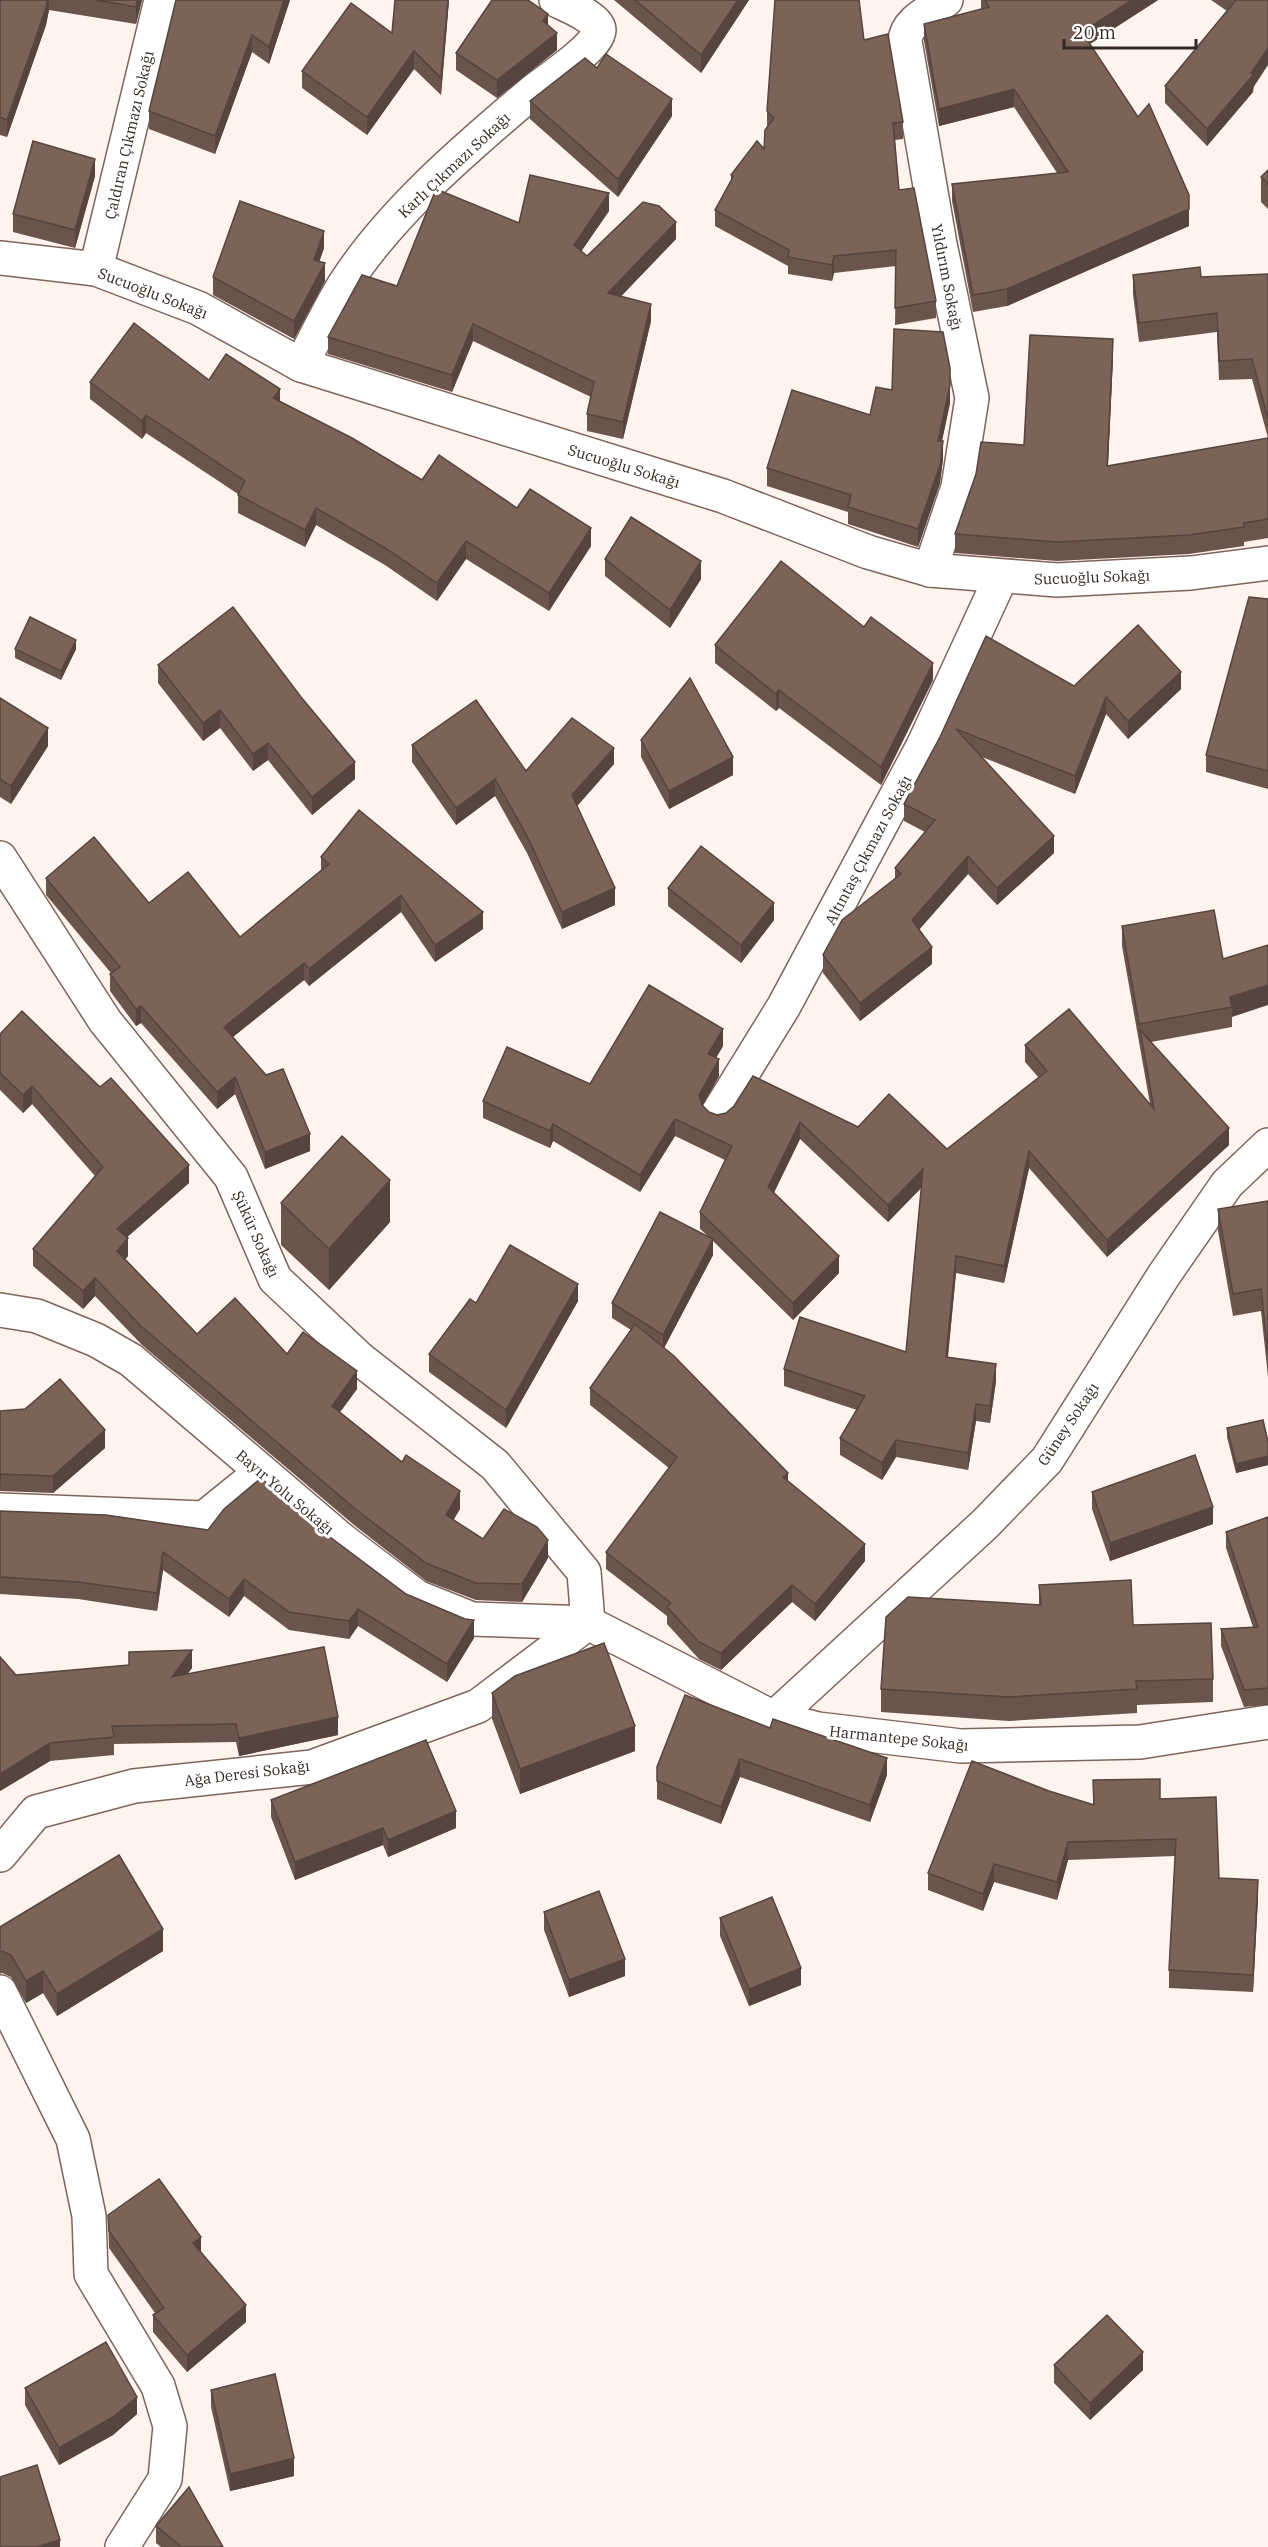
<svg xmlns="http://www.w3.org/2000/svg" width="1268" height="2547" viewBox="0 0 1268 2547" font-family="'IBM Plex Serif',serif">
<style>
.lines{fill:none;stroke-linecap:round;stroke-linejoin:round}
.minor-casing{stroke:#7e655b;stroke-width:36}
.tertiary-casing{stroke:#7e655b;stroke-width:36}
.minor{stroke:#fff;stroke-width:33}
.tertiary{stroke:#fff;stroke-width:33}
.wall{fill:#6a554c}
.shaded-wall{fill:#56453e}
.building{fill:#7b6358;stroke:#56453e;stroke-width:1.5}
.labels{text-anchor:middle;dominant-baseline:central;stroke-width:6;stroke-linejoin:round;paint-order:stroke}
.street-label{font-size:15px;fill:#342925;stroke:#fff}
</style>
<rect width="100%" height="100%" fill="#fff3ee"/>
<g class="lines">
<defs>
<g id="minor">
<path d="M0,258L96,269L198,308L301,365L723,496L868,552L930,570L1057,580L1191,573L1268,563"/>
<path d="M96,269L161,0"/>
<path d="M301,365C315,339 328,311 344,285C390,213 465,149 530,94C544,82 599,47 599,30C599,18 566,5 556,0"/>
<path d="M930,570L958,487L972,398L940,244L905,41C906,21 931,11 946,0"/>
<path d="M0,858L105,1021L231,1177L275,1279L360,1359L495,1465L584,1572L588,1623"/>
<path d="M718,1113L784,1006L923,746L1001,577"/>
<path d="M0,1510L204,1518L261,1472"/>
<path d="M588,1623L774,1718L818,1729L961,1746L1140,1742L1268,1722"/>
<path d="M774,1718L985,1524L1047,1460L1164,1275L1227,1184L1268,1145"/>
<path d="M0,1855L36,1812L134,1786L312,1767L478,1706L588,1623"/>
<path d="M0,1992L73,2139L89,2216L91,2274L158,2386L170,2426L165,2479L122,2547"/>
</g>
<path id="tertiary" d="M0,1310L37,1316L96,1340L131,1360L342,1540L417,1597L472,1619L588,1623"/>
</defs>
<use href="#minor" class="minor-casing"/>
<use href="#tertiary" class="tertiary-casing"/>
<use href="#minor" class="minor"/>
<use href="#tertiary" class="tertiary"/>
</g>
<g class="wall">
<path d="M0,0H142L136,24L49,10L46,25L7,137L0,135Z"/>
<path d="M176,0H290L269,64L252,52L215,154L149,129V111Z"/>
<path d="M395,0H449L441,95L414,69L367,135L302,88V71L392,33Z"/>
<path d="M614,0H749L701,73Z"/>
<path d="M981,0H1158L1090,44L1189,226L1007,306L973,312L952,201V184L1057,173L1014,107L939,126L924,41V24L981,9Z"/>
<path d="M1211,0H1268L1253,92L1207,146L1165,103V86L1227,11Z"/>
<path d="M548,25L557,50L497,98L456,70V53Z"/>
<path d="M864,40L903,122V139L895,140L899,190L936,301V318L895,325L896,266L834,273L832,281L788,274V266L715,226V210L731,180V175L764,149L767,128V111Z"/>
<path d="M597,68L672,116L618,197L530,119V101Z"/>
<path d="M1268,170V209L1261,202V177Z"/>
<path d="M95,176L75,248L13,232V214Z"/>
<path d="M609,211L581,251L587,256L676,239L621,296L651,321L623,439L587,431V414L591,397L473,341L452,392L328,354V337L397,286L519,223Z"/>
<path d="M324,248L319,262L325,281L294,339L213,295V277Z"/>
<path d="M1268,274V538L1244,542V546L1189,554L1057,561L955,553V534L1024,445L1113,358L1108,466L1268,438L1252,379L1219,380L1217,332L1139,342L1133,294V275L1201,277Z"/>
<path d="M209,380L280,401L422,480L517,508L591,546L549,611L466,559L437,601L385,565L316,525L305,547L238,513V494L146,433L142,439L90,399V382Z"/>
<path d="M950,403L942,441L943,459L940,483L918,547L848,524V512L767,486V468L870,415Z"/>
<path d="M605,559L701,579L670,628L605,576Z"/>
<path d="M1268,599V789L1206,772V755Z"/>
<path d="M715,645L933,680L881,785L779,708L776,711L715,663Z"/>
<path d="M15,649H76L61,680L15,658Z"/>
<path d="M158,665L355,779L312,815L268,760L253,771L220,728L203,741L158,683Z"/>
<path d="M1074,686L1181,689L1128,739L1106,714L1075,794L982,757L1054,853L997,905L968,874L919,929L932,964L860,1021L823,973V955L895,879V868L925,832L904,821V804L940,737Z"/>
<path d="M0,698L48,746L11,804L0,797Z"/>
<path d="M641,740L733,775L669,809L641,757Z"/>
<path d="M412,745L526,771L614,764L577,806L615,905L562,929L527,853L495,796L456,825L412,762Z"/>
<path d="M321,857L483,929L435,962L401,912L309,986L304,980L233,1037L310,1151L265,1169L235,1094L217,1109L141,1023L136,1026L110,991V974L111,973L46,895V878L149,903L240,937L321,871Z"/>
<path d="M668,888L774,920L741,963L668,906Z"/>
<path d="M1122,926L1223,959L1268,945L1232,1017V1027L1151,1042L1229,1145L1107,1257L1029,1168L1004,1283L956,1273L948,1357L996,1381L990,1423L976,1421L968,1470L896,1457L882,1480L840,1455V1438L857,1410L784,1386V1369L906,1352L922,1187L888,1222L800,1139L774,1193L839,1273L793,1320L713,1241V1255L664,1348L788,1481L865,1561L815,1621L792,1602L721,1670L699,1659L667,1624V1616L606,1569V1552L669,1468L590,1405V1388L631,1330L612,1318V1303L709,1237L700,1229V1212L725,1160L675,1136L640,1192L553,1141L550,1148L483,1118V1101L590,1084L723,1046L716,1058L719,1076L702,1106L709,1112L717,1115L858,1127L947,1149L1039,1078L1025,1062V1045L1150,1104L1122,946Z"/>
<path d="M0,1034L189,1183L127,1237L128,1256L125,1259L197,1334L287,1354L357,1389L340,1412L460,1509L453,1520L483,1539L548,1558L522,1602L476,1600L426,1581L354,1525L142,1345L95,1296L83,1309L33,1266V1249L95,1176L32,1104L23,1113L0,1090Z"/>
<path d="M1268,1201V1377L1261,1311L1233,1316L1218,1231V1209Z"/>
<path d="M281,1203L390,1222L329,1290L281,1245Z"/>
<path d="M578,1301L506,1428L429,1372V1354L476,1303Z"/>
<path d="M0,1411L105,1448L53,1493L0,1491Z"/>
<path d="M1227,1428L1268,1465L1236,1473L1227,1437Z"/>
<path d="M1092,1492L1213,1524L1110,1561L1092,1509Z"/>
<path d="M0,1511L208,1530L330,1537L406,1594L474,1638L447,1682L358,1626L349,1639L289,1630L244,1596L229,1617L163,1570L157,1611L78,1599L0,1594Z"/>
<path d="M1268,1517V1705L1244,1707L1221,1646V1629L1253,1627L1226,1548V1532Z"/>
<path d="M1039,1585L1133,1625L1213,1679V1702L1137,1705V1713L1009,1721L881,1712V1689L1039,1605Z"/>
<path d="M0,1657L16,1675L192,1668L187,1674L338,1735L239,1756L236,1742L114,1744V1755L50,1761L0,1791Z"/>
<path d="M492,1693L635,1751L520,1794L492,1719Z"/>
<path d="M685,1695L887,1775L870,1822L740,1777L721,1824L657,1799V1767Z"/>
<path d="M1093,1780L1160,1799L1219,1878L1258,1897L1253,1992L1169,1988V1970L1175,1856L1068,1860L1057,1900L994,1882L983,1911L928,1890V1873L1049,1791L1093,1804Z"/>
<path d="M271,1800L456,1828L388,1857L383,1845L295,1880L271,1817Z"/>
<path d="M544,1912L625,1976L569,1997L544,1930Z"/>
<path d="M720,1918L801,1985L749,2006L720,1936Z"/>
<path d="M0,1927L163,1951L57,2016L43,1993L26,2003L11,1977L2,1973L0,1974Z"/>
<path d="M108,2215L201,2251L246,2322L187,2372L153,2332V2315L155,2313L109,2248Z"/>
<path d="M1054,2365L1143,2370L1090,2420L1054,2383Z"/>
<path d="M25,2388L137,2414L113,2435L59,2465L25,2405Z"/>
<path d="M211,2390L294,2476L230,2491L211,2407Z"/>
<path d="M156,2526L223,2547H161L156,2543Z"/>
</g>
<g class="shaded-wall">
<path d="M47,0H49V10L46,25L7,137V120Z"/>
<path d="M137,0H142L136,24V7Z"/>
<path d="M284,0H290L269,64V47Z"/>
<path d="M448,0H449L441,95V78Z"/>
<path d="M738,0H749L701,73V55Z"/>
<path d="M1132,0H1158L1082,49V32Z"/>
<path d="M548,14V31L543,21Z"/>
<path d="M557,33V50L497,98V80Z"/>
<path d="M252,35V52L215,154V136Z"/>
<path d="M1268,48V65L1253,88V92L1207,146V129L1251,73Z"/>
<path d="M414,51V69L367,135V117Z"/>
<path d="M1014,89V107L939,126V109Z"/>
<path d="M672,99V116L618,197V179Z"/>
<path d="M95,159V176L75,248V230Z"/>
<path d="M609,193V211L574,262V245Z"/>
<path d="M1189,209V226L1007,306V289Z"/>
<path d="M676,222V239L608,310V293Z"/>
<path d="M324,231V248L314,277V260Z"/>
<path d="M834,256V273L832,281V265Z"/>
<path d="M325,263V281L294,339V321Z"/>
<path d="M651,304V321L623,439V422Z"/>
<path d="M473,324V341L452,392V375Z"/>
<path d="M1113,339V358L1107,485V466Z"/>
<path d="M950,368V403L938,459V441Z"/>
<path d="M280,389V406L273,398Z"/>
<path d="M146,415V433L142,439V421Z"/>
<path d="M943,441V459L940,483L918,547V529Z"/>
<path d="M316,508V525L305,547V530Z"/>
<path d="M591,528V546L549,611V593Z"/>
<path d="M466,541V559L437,601V583Z"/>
<path d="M701,561V579L670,628V610Z"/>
<path d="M76,640V649L61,680V671Z"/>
<path d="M933,663V680L881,785V767Z"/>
<path d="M1181,672V689L1128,739V721Z"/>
<path d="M779,690V708L776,711V694Z"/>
<path d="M1106,697V714L1075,794V776Z"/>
<path d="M220,710V728L203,741V723Z"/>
<path d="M48,728V746L11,804V786Z"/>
<path d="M268,743V760L253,771V754Z"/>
<path d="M614,748V764L572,812V795Z"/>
<path d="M733,757V775L669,809V791Z"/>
<path d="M355,762V779L312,815V797Z"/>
<path d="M495,779V796L456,825V808Z"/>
<path d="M1054,836V853L997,905V888Z"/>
<path d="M968,856V874L912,938V920Z"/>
<path d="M615,888V905L562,929V912Z"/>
<path d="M401,895V912L309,986V969Z"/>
<path d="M774,903V920L741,963V945Z"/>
<path d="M483,912V929L435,962V945Z"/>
<path d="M932,947V964L860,1021V1003Z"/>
<path d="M304,963V980L224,1044V1027Z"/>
<path d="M1268,985V1005L1232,1017V1007L1230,997Z"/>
<path d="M141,1006V1023L136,1026V1009Z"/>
<path d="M723,1029V1046L708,1071V1054Z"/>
<path d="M719,1059V1076L699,1112V1095Z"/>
<path d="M235,1077V1094L217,1109V1092Z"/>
<path d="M32,1086V1104L23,1113V1095Z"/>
<path d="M675,1119V1136L640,1192V1175Z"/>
<path d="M800,1122V1139L768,1204V1187Z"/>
<path d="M553,1124V1141L550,1148V1131Z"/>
<path d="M1229,1128V1145L1107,1257V1240Z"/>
<path d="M310,1134V1151L265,1169V1152Z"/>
<path d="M1029,1151V1168L1004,1283V1266Z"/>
<path d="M189,1165V1183L117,1246V1229Z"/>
<path d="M923,1169V1186L888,1222V1205Z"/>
<path d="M390,1180V1222L329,1290V1249Z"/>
<path d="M128,1238V1256L117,1269V1251Z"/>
<path d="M713,1239V1255L663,1350V1335Z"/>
<path d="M839,1256V1273L793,1320V1303Z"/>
<path d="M956,1256V1273L946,1374V1357Z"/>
<path d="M95,1278V1296L83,1309V1291Z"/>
<path d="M578,1284V1301L506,1428V1410Z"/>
<path d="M996,1364V1381L990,1423V1406Z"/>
<path d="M357,1371V1389L332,1423V1406Z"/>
<path d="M976,1404V1421L968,1470V1453Z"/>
<path d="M105,1430V1448L53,1493V1476Z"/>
<path d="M896,1440V1457L882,1480V1463Z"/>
<path d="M1268,1456V1465L1236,1473V1464Z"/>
<path d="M788,1473V1490L783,1477Z"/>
<path d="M0,1474H1L0,1491Z"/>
<path d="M460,1491V1509L446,1533V1515Z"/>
<path d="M1213,1507V1524L1110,1561V1543Z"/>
<path d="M548,1540V1558L522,1602V1584Z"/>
<path d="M865,1544V1561L815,1621V1604Z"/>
<path d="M163,1552V1570L157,1611V1593Z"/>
<path d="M244,1579V1596L229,1617V1599Z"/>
<path d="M792,1585V1602L721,1670V1653Z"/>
<path d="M358,1609V1626L349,1639V1621Z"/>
<path d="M474,1620V1638L447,1682V1664Z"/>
<path d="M192,1650V1668L172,1695V1677Z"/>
<path d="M338,1717V1735L239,1756V1738Z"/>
<path d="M635,1726V1751L520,1794V1769Z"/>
<path d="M50,1743V1761L0,1791V1774Z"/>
<path d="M887,1758V1775L870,1822V1805Z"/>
<path d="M740,1759V1777L721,1824V1807Z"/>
<path d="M456,1811V1828L388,1857V1840Z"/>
<path d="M383,1828V1845L295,1880V1862Z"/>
<path d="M1068,1842V1860L1057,1900V1882Z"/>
<path d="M994,1864V1882L983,1911V1894Z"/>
<path d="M1258,1880V1897L1253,1992V1975Z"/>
<path d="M163,1929V1951L57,2016V1994Z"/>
<path d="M625,1959V1976L569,1997V1980Z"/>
<path d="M801,1968V1985L749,2006V1989Z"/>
<path d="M43,1971V1993L26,2003V1981Z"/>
<path d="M201,2237V2255L193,2243Z"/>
<path d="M246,2305V2322L187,2372V2355Z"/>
<path d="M1143,2352V2370L1090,2420V2403Z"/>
<path d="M137,2397V2414L113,2435L59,2465V2448Z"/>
<path d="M294,2458V2476L230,2491V2474Z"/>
<path d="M60,2540V2547H36Z"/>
</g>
<g class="building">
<path d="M0,0H47L46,8L7,120L0,117Z"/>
<path d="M96,0H137L136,7Z"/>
<path d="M176,0H284L269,47L252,35L215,136L149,111Z"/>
<path d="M395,0H448L441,78L414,51L367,117L302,71L351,3L392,33Z"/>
<path d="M492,0H528L548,14L543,21L557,33L497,80L456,53Z"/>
<path d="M635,0H738L701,55Z"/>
<path d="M775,0H859L864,40L888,34L903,122L893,123L899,190L914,188L936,301L895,308L896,250L834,256L832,265L788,257L789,250L715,210L733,177L731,175L757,141L764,149L765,130L774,118L767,111Z"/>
<path d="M985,0H1132L1082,32L1138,117L1149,104L1189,195V209L1007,289L973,295L952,184L1068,172L1014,89L939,109L924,24L989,7Z"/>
<path d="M1236,0H1268V48L1251,73L1253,75L1207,129L1165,86Z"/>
<path d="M606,54L672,99L618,179L530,101L585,58L597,68Z"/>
<path d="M33,141L95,159L75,230L13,214Z"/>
<path d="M1268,170V184L1261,177Z"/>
<path d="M530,175L609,193L574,245L587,256L643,202L659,206L676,222L608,293L651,304L623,422L587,414L594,382L473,324L452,375L328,337L362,275L397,286L436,189L519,223Z"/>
<path d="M240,201L324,231L314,260L325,263L294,321L213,277Z"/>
<path d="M1200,267L1201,277L1268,274V419L1252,359L1219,361L1217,313L1139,323L1133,275Z"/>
<path d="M134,323L209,380L226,354L280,389L273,398L352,438L422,480L439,455L517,508L530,489L591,528L549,593L466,541L437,583L385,548L316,508L305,530L238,495L245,481L146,415L142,421L90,382Z"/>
<path d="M894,329L943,332L950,368V385L938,441H943L940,465L918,529L848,507L851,495L767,468L792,390L870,415L876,387L892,390Z"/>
<path d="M1030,335L1113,339L1107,466L1268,438V519L1244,523V527L1189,535L1057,542L955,534L976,474L981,442L1024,445Z"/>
<path d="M631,517L701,561L670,610L605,559Z"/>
<path d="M781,561L864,627L871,617L933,663L881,767L779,690L776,694L715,645Z"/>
<path d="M1249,597L1268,599V771L1206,755Z"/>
<path d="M233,607L301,697L355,762L312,797L268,743L253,754L220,710L203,723L158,665Z"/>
<path d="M30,617L76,640L61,671L15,649Z"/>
<path d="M1138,625L1181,672L1128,721L1106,697L1075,776L956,729L1054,836L997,888L968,856L912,920L932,947L860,1003L823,955L842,920L901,874L895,868L935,820L904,804L940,737L986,636L1074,686Z"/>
<path d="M690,678L733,757L669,791L641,740Z"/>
<path d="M0,698L48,728L11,786L0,779Z"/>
<path d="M476,700L526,771L572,718L614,748L572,795L615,888L562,912L527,836L495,779L456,808L412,745Z"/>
<path d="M359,810L483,912L435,945L401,895L309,969L304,963L224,1027L266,1075L283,1069L310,1134L265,1152L235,1077L217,1092L141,1006L136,1009L110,974L120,967L46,878L94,837L149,903L188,872L240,937L329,864L321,857Z"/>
<path d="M701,846L774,903L741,945L668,888Z"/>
<path d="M1214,910L1223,959L1268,945V985L1230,997L1232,1007L1139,1024L1122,926Z"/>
<path d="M649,985L723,1029L708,1054L719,1059L699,1095L702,1105L709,1112L717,1115L726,1113L734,1106L753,1076L858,1127L889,1094L947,1149L1047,1071L1025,1045L1069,1009L1154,1109L1140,1030L1229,1128L1107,1240L1029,1151L1004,1266L956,1256L946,1357L996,1364L990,1406L976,1404L968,1453L896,1440L882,1463L840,1438L865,1396L784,1369L800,1317L906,1352L923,1169L888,1205L800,1122L768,1187L839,1256L793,1303L700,1212L732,1146L675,1119L640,1175L553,1124L550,1131L483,1101L507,1047L590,1084Z"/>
<path d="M22,1011L100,1087L111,1078L189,1165L117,1229L128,1238L117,1251L197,1334L235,1298L287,1354L303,1332L357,1371L332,1406L402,1462L406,1455L460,1491L446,1515L483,1539L504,1509L537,1527L548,1540L522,1584L476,1583L426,1563L354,1508L142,1327L95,1278L83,1291L33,1249L103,1167L32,1086L23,1095L0,1073V1034Z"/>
<path d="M342,1136L390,1180L329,1249L281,1203Z"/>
<path d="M1268,1201V1355L1261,1289L1233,1294L1218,1209Z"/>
<path d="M660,1212L713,1239L663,1335L612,1303Z"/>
<path d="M510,1245L578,1284L506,1410L429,1354L470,1299L476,1303Z"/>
<path d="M635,1324L674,1356L788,1473L783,1477L865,1544L815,1604L792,1585L721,1653L699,1642L667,1607L671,1603L606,1552L677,1457L590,1388Z"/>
<path d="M60,1379L105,1430L53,1476L0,1474V1411L25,1409Z"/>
<path d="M1263,1420L1268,1442V1456L1236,1464L1227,1428Z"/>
<path d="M1195,1455L1213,1507L1110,1543L1092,1492Z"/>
<path d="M261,1478L330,1537L406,1594L465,1619L474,1620L447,1664L358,1609L349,1621L289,1612L244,1579L229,1599L163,1552L157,1593L78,1582L0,1577V1511L106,1515L208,1530L224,1509Z"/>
<path d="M1268,1517V1688L1244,1690L1221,1629L1258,1627L1226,1532Z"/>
<path d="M1131,1580L1133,1625L1211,1623L1213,1679L1136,1681L1137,1689L1009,1697L881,1689L886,1617L908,1597L1041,1605L1039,1585Z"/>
<path d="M604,1643L635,1726L520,1769L492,1693L515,1676Z"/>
<path d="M324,1647L338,1717L239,1738L236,1724L112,1726L114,1737L50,1743L0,1774V1657L16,1675L129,1665V1652L192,1650L172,1677Z"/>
<path d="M685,1695L770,1728L773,1719L887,1758L870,1805L740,1759L721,1807L657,1781V1767Z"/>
<path d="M426,1740L456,1811L388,1840L383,1828L295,1862L271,1800Z"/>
<path d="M972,1761L1049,1791L1094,1805L1093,1780L1160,1779V1799L1216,1797L1219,1878L1258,1880L1253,1975L1169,1970L1176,1839L1068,1842L1057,1882L994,1864L983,1894L928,1873Z"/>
<path d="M119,1855L163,1929L57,1994L43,1971L26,1981L11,1955L2,1951L0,1952V1927Z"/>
<path d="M599,1891L625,1959L569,1980L544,1912Z"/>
<path d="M772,1897L801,1968L749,1989L720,1918Z"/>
<path d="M159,2179L201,2237L193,2243L246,2305L187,2355L153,2315L164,2308L109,2231L108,2215Z"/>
<path d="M1107,2315L1143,2352L1090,2403L1054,2365Z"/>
<path d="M106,2342L137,2397L113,2417L59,2448L25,2388Z"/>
<path d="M275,2374L294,2458L230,2474L211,2390Z"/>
<path d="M37,2465L60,2540L36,2547H0V2477Z"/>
<path d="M189,2487L223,2547H182L156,2526Z"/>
</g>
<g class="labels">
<g class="street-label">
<text transform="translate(129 135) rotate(-77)">Çaldıran Çıkmazı Sokağı</text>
<text transform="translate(454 165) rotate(-43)">Karlı Çıkmazı Sokağı</text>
<text transform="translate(947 277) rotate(79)">Yıldırım Sokağı</text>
<text transform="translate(153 293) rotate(21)">Sucuoğlu Sokağı</text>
<text transform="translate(624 466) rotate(17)">Sucuoğlu Sokağı</text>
<text transform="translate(1092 577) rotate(-2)">Sucuoğlu Sokağı</text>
<text transform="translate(868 850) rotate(-62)">Altıntaş Çıkmazı Sokağı</text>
<text transform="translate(256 1234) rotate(66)">Şükür Sokağı</text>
<text transform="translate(1068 1424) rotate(-56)">Güney Sokağı</text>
<text transform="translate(285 1492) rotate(40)">Bayır Yolu Sokağı</text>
<text transform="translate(899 1738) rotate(6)">Harmantepe Sokağı</text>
<text transform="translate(247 1773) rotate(-7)">Ağa Deresi Sokağı</text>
</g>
</g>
<path d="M1064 39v9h132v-9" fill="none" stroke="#342925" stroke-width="3"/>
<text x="1073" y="39" font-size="18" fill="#342925" stroke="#ffffff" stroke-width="4.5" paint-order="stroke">20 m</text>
</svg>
